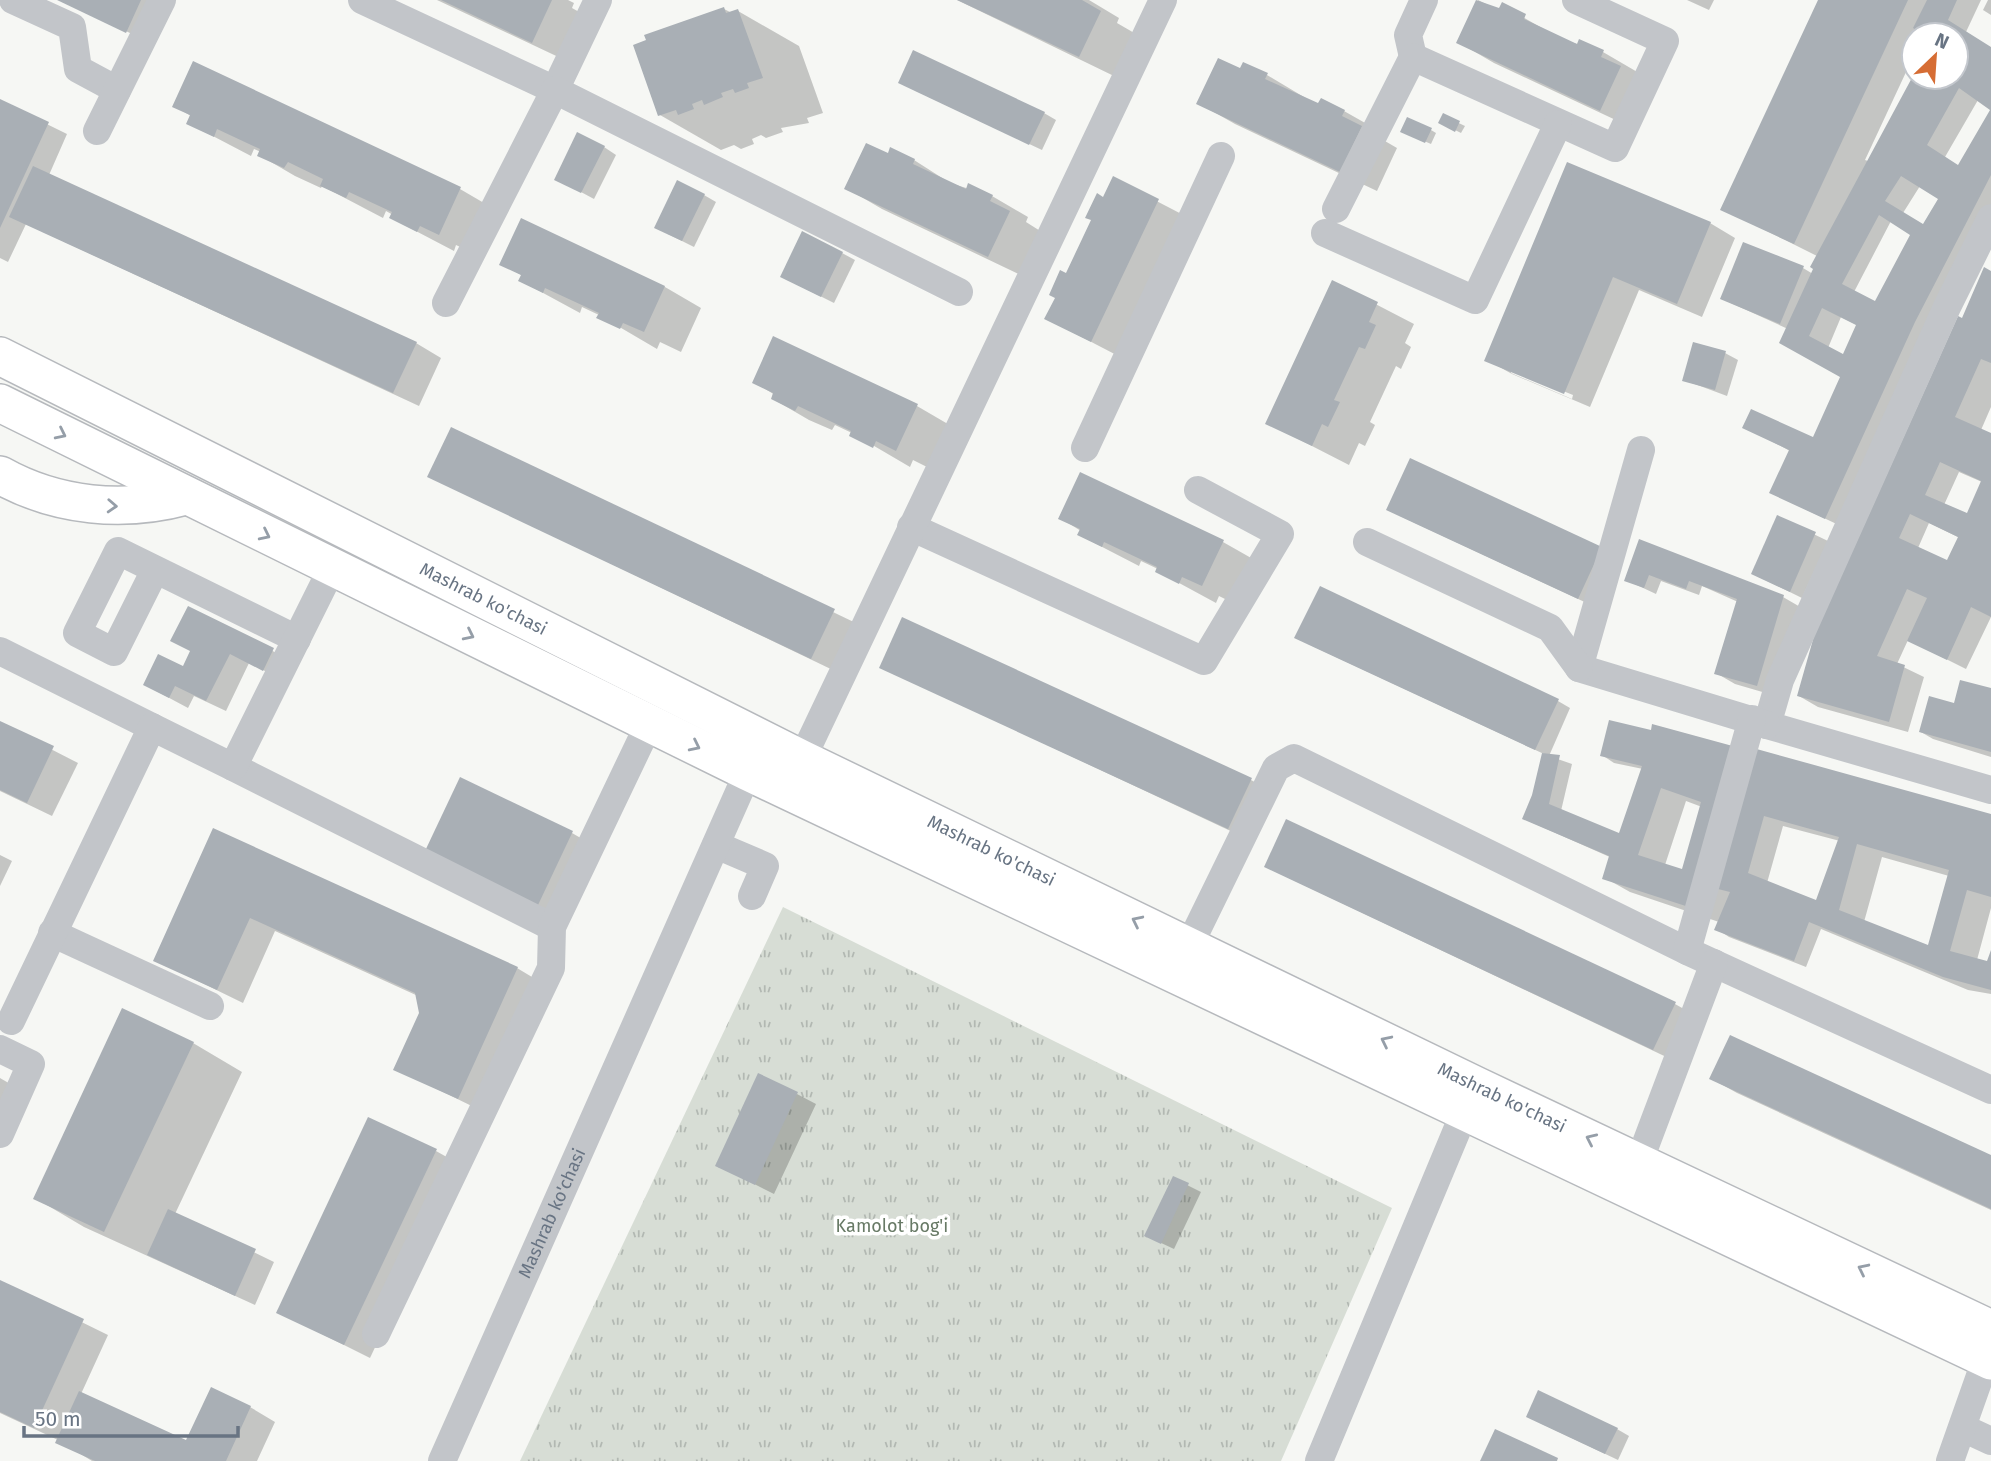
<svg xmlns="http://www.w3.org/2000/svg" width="1991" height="1461" viewBox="0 0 1991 1461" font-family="'Fira Sans',sans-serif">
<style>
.grass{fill:url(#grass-tufts)}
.shadow{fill:#0003;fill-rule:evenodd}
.building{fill:#a9afb5;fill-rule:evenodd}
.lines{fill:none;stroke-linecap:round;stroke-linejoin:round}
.major-casing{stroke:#b6b9bd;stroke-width:40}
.minor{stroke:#c2c5c9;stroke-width:28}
.major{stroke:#fff;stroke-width:37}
.oneway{stroke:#959ea8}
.labels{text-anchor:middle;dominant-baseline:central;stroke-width:7;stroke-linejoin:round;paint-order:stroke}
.street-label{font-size:18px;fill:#687483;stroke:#fff}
.park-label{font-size:18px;fill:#687a66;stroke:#fff}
</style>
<defs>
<pattern id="grass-tufts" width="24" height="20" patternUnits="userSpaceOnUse" patternTransform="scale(1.75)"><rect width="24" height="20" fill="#d7ddd5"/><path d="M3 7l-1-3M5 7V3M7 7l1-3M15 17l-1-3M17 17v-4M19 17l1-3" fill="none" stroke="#b2b8b2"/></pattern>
</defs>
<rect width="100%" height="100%" fill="#f6f7f4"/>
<path class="grass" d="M783,907L1392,1208L1281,1461H520Z"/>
<g class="shadow">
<path d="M61,0H148L132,34Z"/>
<path d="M437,0H568L574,3L572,8L590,18L569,62Z"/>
<path d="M957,0H1089L1119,18L1117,23L1136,34L1116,77Z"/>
<path d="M1478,0L1500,11L1502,5L1561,39L1603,52L1639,73L1637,130L1494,63L1458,42Z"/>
<path d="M1687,0H1714L1709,10Z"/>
<path d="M1820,0H1981L1966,32L1991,48V109L1978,100L1945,157L1959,167L1991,112V223L1845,528L1771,493L1790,451L1745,427L1814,440L1842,377L1788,329L1722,299L1803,268L1813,274L1817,256L1723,209ZM1924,33L1956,35V77H1915L1868,161L1865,160L1914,55V35ZM1920,186L1941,199L1924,226L1903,213ZM1891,221L1920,240L1882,307L1854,292ZM1841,317L1857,325L1844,356L1828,348Z"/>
<path d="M1988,0H1991V15L1983,10Z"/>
<path d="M724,9L732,13L738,11L799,46L823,113L807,118L809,123L781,128L783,132L766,138L761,135L752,139L754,144L741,149L734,145L721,150L660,115Z"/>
<path d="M194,63L460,189L496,210L475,254L456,245L454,251L391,218L393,215L386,211L383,218L322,186L321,188L295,176L259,155L261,152L254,149L251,156L188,123L191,116L174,106Z"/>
<path d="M1267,75L1319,106L1344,111L1381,132L1378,137L1397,148L1377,191L1235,124L1198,103Z"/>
<path d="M912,89L1044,113L1056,120L1042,150Z"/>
<path d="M0,101L67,134L49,175L416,343L441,358L419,406L26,224L8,262L0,258Z"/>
<path d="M1444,116L1465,126L1461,133L1441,123Z"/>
<path d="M1431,130L1436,133L1431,144L1408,134Z"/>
<path d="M604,147L616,155L594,199L566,184Z"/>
<path d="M888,155L914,160L950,183L992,196L1028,217L1026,222L1045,234L1025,277L882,209L846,188Z"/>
<path d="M1568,164L1710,223L1735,238L1702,317L1639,290L1590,407L1512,374L1487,360ZM1511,370L1573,395L1572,399L1511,373Z"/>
<path d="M1114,179L1195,221L1128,361L1047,319Z"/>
<path d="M704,195L716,202L694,247L668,234Z"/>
<path d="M522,220L665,287L701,308L681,352L660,342L657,349L599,315L582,307L580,313L521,281L523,276L502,264Z"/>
<path d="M842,253L855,260L834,303L794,283Z"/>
<path d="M1991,272V407L1981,430L1991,434V617L1966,669L1908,640L1897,664L1924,677L1908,732L1818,707L1799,696L1963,320ZM1959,472L1982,482L1967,515L1944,505ZM1929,523L1960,538L1948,563L1918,548Z"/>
<path d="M1333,282L1414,324L1405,343L1411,347L1401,369L1396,366L1370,422L1375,425L1365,446L1359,443L1349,465L1267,423Z"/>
<path d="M1725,353L1738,360L1727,396L1684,380Z"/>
<path d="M754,382L917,406L953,427L933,470L913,460L910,467L852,433L835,425L832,430L809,420L773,399L775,395Z"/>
<path d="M452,429L860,625L837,672L430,477Z"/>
<path d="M1081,475L1223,542L1260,563L1239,606L1219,596L1216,603L1157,571L1158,569L1141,561L1139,566L1079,535L1081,531L1060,518Z"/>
<path d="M1400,516L1601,549L1591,605Z"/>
<path d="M1778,517L1828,541L1802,598L1753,574Z"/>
<path d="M1640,542L1783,597L1802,608L1776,696L1735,684L1716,673L1738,602L1702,586L1699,595L1661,581L1656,594L1626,580Z"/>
<path d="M189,608L292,661L283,680L249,663L226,711L194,696L188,708L145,685L184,668L191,652Z"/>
<path d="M1308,644L1558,701L1570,708L1549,756L1572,764L1561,811L1620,836L1643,769L1614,763L1602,755L1991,816V908L1977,960L1988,963L1991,953V994L1968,990L1821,929L1806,967L1729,937L1717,929L1719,922L1630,892L1605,878L1612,858L1524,819L1534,796L1544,754ZM1686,801L1702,807L1683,872L1665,865ZM1783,826L1840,841L1817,903L1767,883ZM1882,857L1949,876L1929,947L1864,922Z"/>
<path d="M881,667L1251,780L1276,794L1254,842Z"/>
<path d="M1991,690V757L1933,739L1921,732L1955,705Z"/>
<path d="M0,723L78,763L52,816L0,791Z"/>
<path d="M214,831L517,968L542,983L484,1112L396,1069L421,1013L418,996L275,931L243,1003L155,960Z"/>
<path d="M572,833L591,844L557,915L446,862Z"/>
<path d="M0,855L12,861L0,886Z"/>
<path d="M1266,867L1675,1004L1700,1018L1679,1063Z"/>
<path d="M193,1043L242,1072L175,1214L274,1262L255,1305L84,1227L35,1198Z"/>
<path d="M0,1078L12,1085L0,1111Z"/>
<path d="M1712,1079L1991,1157V1210L1737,1093Z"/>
<path d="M797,1094L816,1104L774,1194L717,1165Z"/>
<path d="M436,1151L461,1165L370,1358L278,1312Z"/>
<path d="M1173,1178L1201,1192L1174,1249L1159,1242Z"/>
<path d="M0,1282L108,1335L81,1394L187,1443L250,1407L275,1422L257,1461H92L58,1440L0,1413Z"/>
<path d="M1540,1423L1617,1429L1629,1436L1618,1460Z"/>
</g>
<g class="building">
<path d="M57,0H141L126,33Z"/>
<path d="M441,0H552L532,43Z"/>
<path d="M957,0H1082L1101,11L1079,57Z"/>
<path d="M1476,0L1499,8L1502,2L1526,14L1524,19L1577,44L1579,39L1604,50L1601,57L1621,66L1600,111L1456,43Z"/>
<path d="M1818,0H1908L1794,244L1720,210Z"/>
<path d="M1927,0H1957L1948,20L1991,47V175L1915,322L1825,519L1769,493L1789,450L1742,428L1751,409L1813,437L1840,377L1779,343L1813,269L1810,267L1914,74V77H1956V35H1924L1913,28ZM1959,88L1990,110L1958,165L1927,145ZM1901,176L1938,199L1923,224L1885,201ZM1879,215L1910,235L1875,301L1842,284ZM1822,308L1856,325L1843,354L1809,336Z"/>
<path d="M724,7L726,13L738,9L763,78L747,83L749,88L735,93L733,89L721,93L723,97L704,105L702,100L692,104L694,109L678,115L676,110L658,116L633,45L646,40L644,35Z"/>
<path d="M913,50L1045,112L1029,145L898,83Z"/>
<path d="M1218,58L1240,68L1243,62L1268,73L1265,79L1318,103L1321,98L1345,110L1342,116L1362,126L1340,172L1196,104Z"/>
<path d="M193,61L461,187L439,235L420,226L417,232L389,218L392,212L349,192L346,198L320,186L323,179L288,162L284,168L257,156L260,149L217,129L214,137L186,124L190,115L172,107Z"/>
<path d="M0,99L49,122L0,228Z"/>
<path d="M1443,113L1460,121L1455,132L1438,123Z"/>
<path d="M1407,117L1432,128L1425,143L1400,132Z"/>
<path d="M577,132L605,146L581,193L554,180Z"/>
<path d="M866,143L888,153L890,147L915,159L913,164L966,189L968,183L993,195L990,201L1010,211L988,257L844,189Z"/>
<path d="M1567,162L1711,222L1677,304L1613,277L1564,394L1484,361Z"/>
<path d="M33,166L417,342L393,393L9,217Z"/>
<path d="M1113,176L1159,199L1091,342L1044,319L1055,298L1049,295L1060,270L1066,273L1091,220L1085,218L1097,193L1103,197Z"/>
<path d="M677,180L705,194L682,241L654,228Z"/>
<path d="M521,218L665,286L644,332L623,323L620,329L596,318L599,313L545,288L543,293L518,281L521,275L499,265Z"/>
<path d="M802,231L843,252L821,297L780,277Z"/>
<path d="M1743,242L1804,266L1780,324L1720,299Z"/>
<path d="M1984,267L1991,271V363L1981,359L1955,417L1991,433V617L1971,607L1947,660L1907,641L1927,598L1907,589L1877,656L1905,665L1889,722L1797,696L1814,636L1958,316L1962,318ZM1940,462L1981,481L1967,513L1925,495ZM1910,514L1958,537L1947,560L1899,538Z"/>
<path d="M1332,280L1378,302L1369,322L1376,325L1365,349L1359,347L1334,400L1340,402L1328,427L1322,424L1312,446L1265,424Z"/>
<path d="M773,336L918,404L896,451L876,441L873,448L849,436L851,431L798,406L795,411L771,399L773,393L752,383Z"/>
<path d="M1693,342L1726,351L1715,390L1682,381Z"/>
<path d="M451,427L835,609L811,659L427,477Z"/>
<path d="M1410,458L1602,547L1578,599L1386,510Z"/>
<path d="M1080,472L1224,540L1202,586L1182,577L1179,584L1155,572L1157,567L1104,542L1102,547L1077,535L1080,529L1058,519Z"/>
<path d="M1777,515L1816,532L1790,592L1751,574Z"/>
<path d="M1639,539L1784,595L1757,686L1714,674L1737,599L1689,581L1686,589L1649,575L1644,588L1624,581Z"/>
<path d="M1320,586L1559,699L1535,750L1294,638Z"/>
<path d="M188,606L274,648L263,671L230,654L206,701L175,686L169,698L143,685L158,654L183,666L190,651L170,641Z"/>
<path d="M902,617L1252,778L1228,829L879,668Z"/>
<path d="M1960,680L1991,688V752L1919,732L1929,696L1954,703Z"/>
<path d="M1609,720L1651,730L1652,724L1740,748L1695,909L1602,879L1609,856L1522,819L1532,795L1542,753L1560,755L1549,804L1619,833L1642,766L1600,756ZM1661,788L1701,802L1682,869L1638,855Z"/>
<path d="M0,721L54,746L27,803L0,790Z"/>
<path d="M1753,748L1991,814V897L1967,890L1950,951L1987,961L1991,950V990L1943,977L1809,922L1794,961L1714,930L1730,892L1714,888ZM1764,816L1839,837L1816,900L1748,873ZM1857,844L1949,870L1928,945L1839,910Z"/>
<path d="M460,777L573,831L538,905L425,851Z"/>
<path d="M1286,819L1676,1002L1653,1050L1264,867Z"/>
<path d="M213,828L518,967L458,1099L393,1070L419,1013L415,993L250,918L217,990L153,961Z"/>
<path d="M122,1008L194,1042L104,1232L33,1199Z"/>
<path d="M1730,1035L1991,1155V1209L1709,1079Z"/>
<path d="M758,1073L798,1092L755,1185L715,1166Z"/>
<path d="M368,1117L437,1149L344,1345L276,1313Z"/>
<path d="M1173,1176L1189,1183L1161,1244L1144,1236Z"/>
<path d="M168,1209L256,1249L235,1296L147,1255Z"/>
<path d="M0,1280L84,1319L34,1428L0,1412Z"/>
<path d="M211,1387L251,1406L226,1461H95L55,1443L79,1391L186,1440Z"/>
<path d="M1538,1390L1618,1428L1605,1454L1526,1417Z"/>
<path d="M1495,1429L1558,1458L1557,1461H1480Z"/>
</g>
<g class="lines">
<defs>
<g id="major">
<path id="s2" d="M0,356L802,759L1477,1086L1991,1329"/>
<path d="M0,403L748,772L1991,1361"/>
<path d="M0,475C57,507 124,513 186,496"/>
</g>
</defs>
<use href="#major" class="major-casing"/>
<g class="minor">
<path d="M13,0L72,27L78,69L117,90"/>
<path d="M362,0L555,90L598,0"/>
<path d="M1413,57L1408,35L1424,0"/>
<path d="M97,131L162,0"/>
<path d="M1336,209L1413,57L1615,148L1665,41L1576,0"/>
<path d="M1991,218L1947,307L1780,680L1767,725L1991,790"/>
<path d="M1325,233L1475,300L1558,124"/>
<path d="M446,303L555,90L959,292"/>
<path d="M1085,448L1221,156"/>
<path d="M1641,450L1579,668L1767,725"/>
<path d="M911,527L1204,661L1280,534L1198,490"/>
<path d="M1367,542L1550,628L1579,668"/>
<path d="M155,570L114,652L77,633L118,551L297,639"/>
<path d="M0,651L152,727"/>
<path d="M802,759L1163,0"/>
<path d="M233,767L552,927"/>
<path d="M716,845L765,866L752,896"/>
<path d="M52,933L210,1006"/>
<path d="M1189,946L1276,768L1294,758L1687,951L1991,1090"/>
<path d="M1687,951L1752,719"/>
<path d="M11,1021L152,727L233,767L332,568"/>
<path d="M0,1049L31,1064L0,1134"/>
<path d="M1639,1162L1714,963"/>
<path d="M376,1334L551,968L552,927L649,724"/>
<path d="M1963,1428L1991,1441"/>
<path id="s1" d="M442,1461L748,772"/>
<path d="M1319,1461L1465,1111"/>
<path d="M1950,1461L1986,1359"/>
</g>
<use href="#major" class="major"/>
</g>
<defs><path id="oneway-chevron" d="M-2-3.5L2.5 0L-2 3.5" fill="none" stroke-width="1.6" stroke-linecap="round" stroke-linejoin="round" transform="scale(1.75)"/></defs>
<g class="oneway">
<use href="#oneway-chevron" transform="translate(61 434) rotate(26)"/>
<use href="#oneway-chevron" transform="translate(112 506) rotate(3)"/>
<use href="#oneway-chevron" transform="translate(265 535) rotate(26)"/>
<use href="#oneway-chevron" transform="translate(469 635) rotate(26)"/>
<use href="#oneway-chevron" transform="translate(695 746) rotate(26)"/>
<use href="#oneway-chevron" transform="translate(1137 921) rotate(-154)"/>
<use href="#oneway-chevron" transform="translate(1386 1041) rotate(-154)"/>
<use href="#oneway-chevron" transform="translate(1591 1139) rotate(-155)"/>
<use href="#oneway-chevron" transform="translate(1863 1269) rotate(-154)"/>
</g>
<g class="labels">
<g class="street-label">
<text stroke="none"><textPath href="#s2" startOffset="541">Mashrab ko'chasi</textPath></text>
<text stroke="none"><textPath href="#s2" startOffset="1108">Mashrab ko'chasi</textPath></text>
<text stroke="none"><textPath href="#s2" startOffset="1675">Mashrab ko'chasi</textPath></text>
<text stroke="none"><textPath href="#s1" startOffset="271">Mashrab ko'chasi</textPath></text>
</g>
<g class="park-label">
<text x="892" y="1226">Kamolot bog'i</text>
</g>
</g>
<g transform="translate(1935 56) rotate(25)"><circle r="33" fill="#ffffff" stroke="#c3c7cd" stroke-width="2"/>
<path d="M0-5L12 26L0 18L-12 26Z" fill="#d66d34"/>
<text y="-10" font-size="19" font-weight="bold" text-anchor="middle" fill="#687483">N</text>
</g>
<path d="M24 1426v10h214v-10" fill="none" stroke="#687483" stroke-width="3.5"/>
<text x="35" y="1426" font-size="21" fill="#687483" stroke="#ffffff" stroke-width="5" paint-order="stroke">50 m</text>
</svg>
